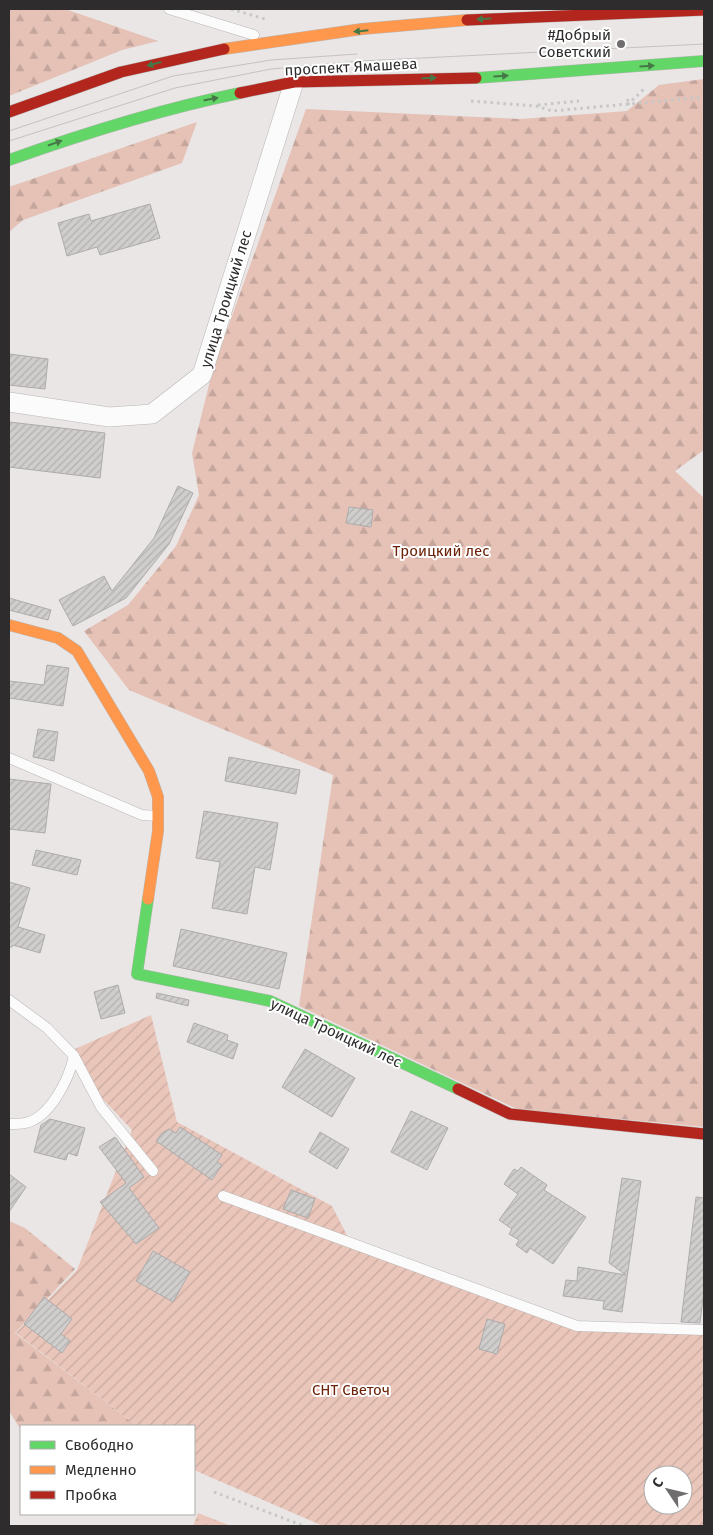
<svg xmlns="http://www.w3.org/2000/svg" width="713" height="1535" viewBox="0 0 713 1535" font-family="'Fira Sans',sans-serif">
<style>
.forest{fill:url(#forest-firs)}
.wetland{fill:url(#wetland-marsh)}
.garden{fill:url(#garden-furrows);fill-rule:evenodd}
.building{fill:url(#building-hatch);stroke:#adabab}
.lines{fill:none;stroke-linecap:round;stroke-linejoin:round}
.lane-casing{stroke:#b9b7b6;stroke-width:11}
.street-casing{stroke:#b9b7b6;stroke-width:20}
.fast-casing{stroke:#b9b7b6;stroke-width:12}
.slow-casing{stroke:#b9b7b6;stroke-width:12}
.jam-casing{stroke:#b9b7b6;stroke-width:12}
.path{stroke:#c8c7c7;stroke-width:3;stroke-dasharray:2.5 4;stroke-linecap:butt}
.lane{stroke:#fcfbfb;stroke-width:10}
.street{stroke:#fcfbfb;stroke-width:19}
.fast{stroke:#63d668;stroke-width:11}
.slow{stroke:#ff974d;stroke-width:11}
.jam{stroke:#b3261e;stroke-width:11}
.tram{stroke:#c4c2c2;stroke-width:1}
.oneway{fill:#467847}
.poi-dot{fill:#6f6d6d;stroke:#fff;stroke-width:2}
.labels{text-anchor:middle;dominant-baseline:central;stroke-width:4;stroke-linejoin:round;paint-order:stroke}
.poi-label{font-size:15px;fill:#2e2c2c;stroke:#fff;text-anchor:end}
.street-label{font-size:15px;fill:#2e2c2c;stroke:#fff}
.park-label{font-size:15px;fill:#6a2107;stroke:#fff}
</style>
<defs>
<pattern id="forest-firs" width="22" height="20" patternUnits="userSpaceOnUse" patternTransform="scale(1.25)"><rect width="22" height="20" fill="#e5c1b6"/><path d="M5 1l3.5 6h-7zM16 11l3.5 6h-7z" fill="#c5a69d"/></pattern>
<pattern id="wetland-marsh" width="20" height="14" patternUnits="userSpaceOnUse" patternTransform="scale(1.25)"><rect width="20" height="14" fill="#eac6ba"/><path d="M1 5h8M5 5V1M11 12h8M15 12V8" fill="none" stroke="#c9aaa0"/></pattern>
<pattern id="garden-furrows" width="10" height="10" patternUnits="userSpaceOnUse" patternTransform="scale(1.25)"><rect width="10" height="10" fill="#eac6ba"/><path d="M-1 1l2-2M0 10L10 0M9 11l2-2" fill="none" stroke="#c9aaa0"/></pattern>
<pattern id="building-hatch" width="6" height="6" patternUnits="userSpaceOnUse" patternTransform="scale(1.25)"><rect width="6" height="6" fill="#d0cdcd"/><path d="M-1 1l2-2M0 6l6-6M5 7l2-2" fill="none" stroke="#b3b0b0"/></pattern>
</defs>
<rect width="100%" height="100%" fill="#e9e6e5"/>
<g class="forest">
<path d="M9,9H65L158,41L122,50L9,96Z"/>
<path d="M704,79V450L675,471L704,498V1127L517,1109L299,1006L333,775L129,690L84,631L128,605L176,546L199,495L192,453L213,369L306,109L521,119L627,111L659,85Z"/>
<path d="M197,122L182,163L23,220L9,232V187Z"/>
<path d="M9,1221L25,1228L75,1269L15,1333L137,1426H21V1430L9,1411Z"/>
</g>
<path class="wetland" d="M198,1513L231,1526H193Z"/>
<path class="garden" d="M151,1015L177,1122L332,1206L352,1245L572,1329L704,1335V1526H323L194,1470V1426H137L16,1333L77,1270L132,1130L99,1095L75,1049ZM653,1475H683V1505H653Z"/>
<g class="building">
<path d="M150,204L160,238L100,255L97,247L67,256L58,223L89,214L91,221Z"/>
<path d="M9,354L48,359L45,389L9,385Z"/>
<path d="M9,422L105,433L100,478L9,467Z"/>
<path d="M178,486L193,493L169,544L126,598L73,626L59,600L104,576L112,591L154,538Z"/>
<path d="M349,507L373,510L371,527L346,523Z"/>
<path d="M9,598L51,610L48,620L9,610Z"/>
<path d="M47,665L69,668L63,706L9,698V681L44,685Z"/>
<path d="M38,729L58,732L54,761L33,757Z"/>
<path d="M229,757L300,770L296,794L225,781Z"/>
<path d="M9,779L51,784L45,833L9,829Z"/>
<path d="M204,811L278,823L270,870L255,867L247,914L212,908L220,862L196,858Z"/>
<path d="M36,850L81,860L77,875L32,865Z"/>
<path d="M9,882L30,888L18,927L45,935L40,953L13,945L12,947H9Z"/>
<path d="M181,929L287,953L279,989L173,966Z"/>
<path d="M118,985L125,1013L101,1019L94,992Z"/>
<path d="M157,993L189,1000L188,1006L156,998Z"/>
<path d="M194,1023L228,1035L227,1040L238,1044L233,1059L187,1042Z"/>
<path d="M305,1049L355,1078L332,1117L282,1087Z"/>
<path d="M411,1111L448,1128L427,1170L391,1152Z"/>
<path d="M50,1119L85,1128L77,1156L68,1153L66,1160L34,1152L41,1125Z"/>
<path d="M180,1127L222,1155L217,1162L222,1165L212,1180L156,1141L162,1133L169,1129L176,1133Z"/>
<path d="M320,1132L349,1149L337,1169L309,1152Z"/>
<path d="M115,1137L144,1177L129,1188L159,1228L136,1244L100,1202L126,1183L99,1147Z"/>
<path d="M521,1167L547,1185L544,1190L586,1217L553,1264L530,1248L527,1253L516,1245L519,1240L509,1234L512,1229L499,1220L518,1194L504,1184L514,1169L518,1171Z"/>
<path d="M9,1174L26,1187L9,1212Z"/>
<path d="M622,1178L641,1181L622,1312L603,1309L604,1301L563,1296L566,1280L577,1281L578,1267L626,1275L609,1263Z"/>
<path d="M291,1190L315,1199L308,1218L283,1209Z"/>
<path d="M696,1197L704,1198V1291L700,1323L681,1322Z"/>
<path d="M153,1251L190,1272L173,1302L136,1281Z"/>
<path d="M44,1297L72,1319L61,1334L70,1341L62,1353L24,1324Z"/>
<path d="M487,1319L505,1324L497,1354L479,1349Z"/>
</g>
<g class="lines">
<defs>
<g id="lane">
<path d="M169,9L254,35"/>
<path d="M9,758L142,815L158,816"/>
<path d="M9,1000L47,1028L74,1056C69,1079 50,1118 25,1123C20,1124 14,1124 9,1124"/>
<path d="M74,1056L101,1107L153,1171"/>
<path d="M223,1196L577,1326L704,1330"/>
</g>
<path id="street" d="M9,402L109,417L152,414L202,375L294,82"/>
<g id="fast">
<path d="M476,78L704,61"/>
<path d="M9,160C85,133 161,109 240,93"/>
<path d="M148,899L137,974L270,1001L458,1089"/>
</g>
<g id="slow">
<path d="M224,49L362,29L467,20"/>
<path d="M9,625L58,638L77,651L149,771L158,797V831L148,899"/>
</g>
<g id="jam">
<path d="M467,20L704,10"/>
<path d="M240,93L294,82L476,78"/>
<path d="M9,112L121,72L224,49"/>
<path d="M458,1089L510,1114L704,1134"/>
</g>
</defs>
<use href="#lane" class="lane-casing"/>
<use href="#street" class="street-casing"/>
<use href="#fast" class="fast-casing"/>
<use href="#slow" class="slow-casing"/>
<use href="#jam" class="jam-casing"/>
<g class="path">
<path d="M231,9L265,19"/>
<path d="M628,99L627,105L645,88"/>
<path d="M471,101L536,106L552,111L704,97"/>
<path d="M538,105L579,101"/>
<path d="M214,1492L304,1526"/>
</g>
<use href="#lane" class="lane"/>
<use href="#street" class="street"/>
<use href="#fast" class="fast"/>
<use href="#slow" class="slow"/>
<use href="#jam" class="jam"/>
<g class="tram">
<path d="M9,131L173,76L271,60L357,54"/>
<path d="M9,141L175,88L271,69L361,61L704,44"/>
</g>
</g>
<defs><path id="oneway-solid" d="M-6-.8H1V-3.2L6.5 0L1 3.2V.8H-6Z" transform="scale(1.25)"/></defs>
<g class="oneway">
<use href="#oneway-solid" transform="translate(484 19) rotate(176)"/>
<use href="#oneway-solid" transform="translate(361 31) rotate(174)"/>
<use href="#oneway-solid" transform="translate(154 64) rotate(165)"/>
<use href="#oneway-solid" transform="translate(647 66) rotate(-4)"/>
<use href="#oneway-solid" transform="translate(501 76) rotate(-4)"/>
<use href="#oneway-solid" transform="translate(429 78) rotate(-1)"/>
<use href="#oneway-solid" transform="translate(211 99) rotate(-11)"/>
<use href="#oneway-solid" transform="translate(55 143) rotate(-19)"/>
</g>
<circle class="poi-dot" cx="621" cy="44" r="5"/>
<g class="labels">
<g class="poi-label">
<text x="611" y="35">#Добрый<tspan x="611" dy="17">Советский</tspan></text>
</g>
<g class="street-label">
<text transform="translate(351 67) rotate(-3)">проспект Ямашева</text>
<text transform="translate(226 299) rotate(-73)">улица Троицкий лес</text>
<text transform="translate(336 1033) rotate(25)">улица Троицкий лес</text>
</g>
<g class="park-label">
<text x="441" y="551">Троицкий лес</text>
<text x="351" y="1390">СНТ Светоч</text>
</g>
</g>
<rect width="713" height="1535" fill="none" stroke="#2e2c2c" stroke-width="20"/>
<rect x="20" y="1425" width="175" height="90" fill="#ffffff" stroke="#ababab"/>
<rect x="30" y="1441" width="25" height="8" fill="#63d668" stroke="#ababab"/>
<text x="65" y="1450" font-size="15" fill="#2e2c2c">Свободно</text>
<rect x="30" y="1466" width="25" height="8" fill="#ff974d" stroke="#ababab"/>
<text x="65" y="1475" font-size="15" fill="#2e2c2c">Медленно</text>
<rect x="30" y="1491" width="25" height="8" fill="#b3261e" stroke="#ababab"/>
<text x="65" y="1500" font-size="15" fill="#2e2c2c">Пробка</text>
<g transform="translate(668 1490) rotate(305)"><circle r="24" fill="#ffffff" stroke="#ababab"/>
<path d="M0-4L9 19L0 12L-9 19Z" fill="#6f6d6d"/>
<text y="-8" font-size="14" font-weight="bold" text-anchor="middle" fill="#2e2c2c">С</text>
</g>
</svg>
